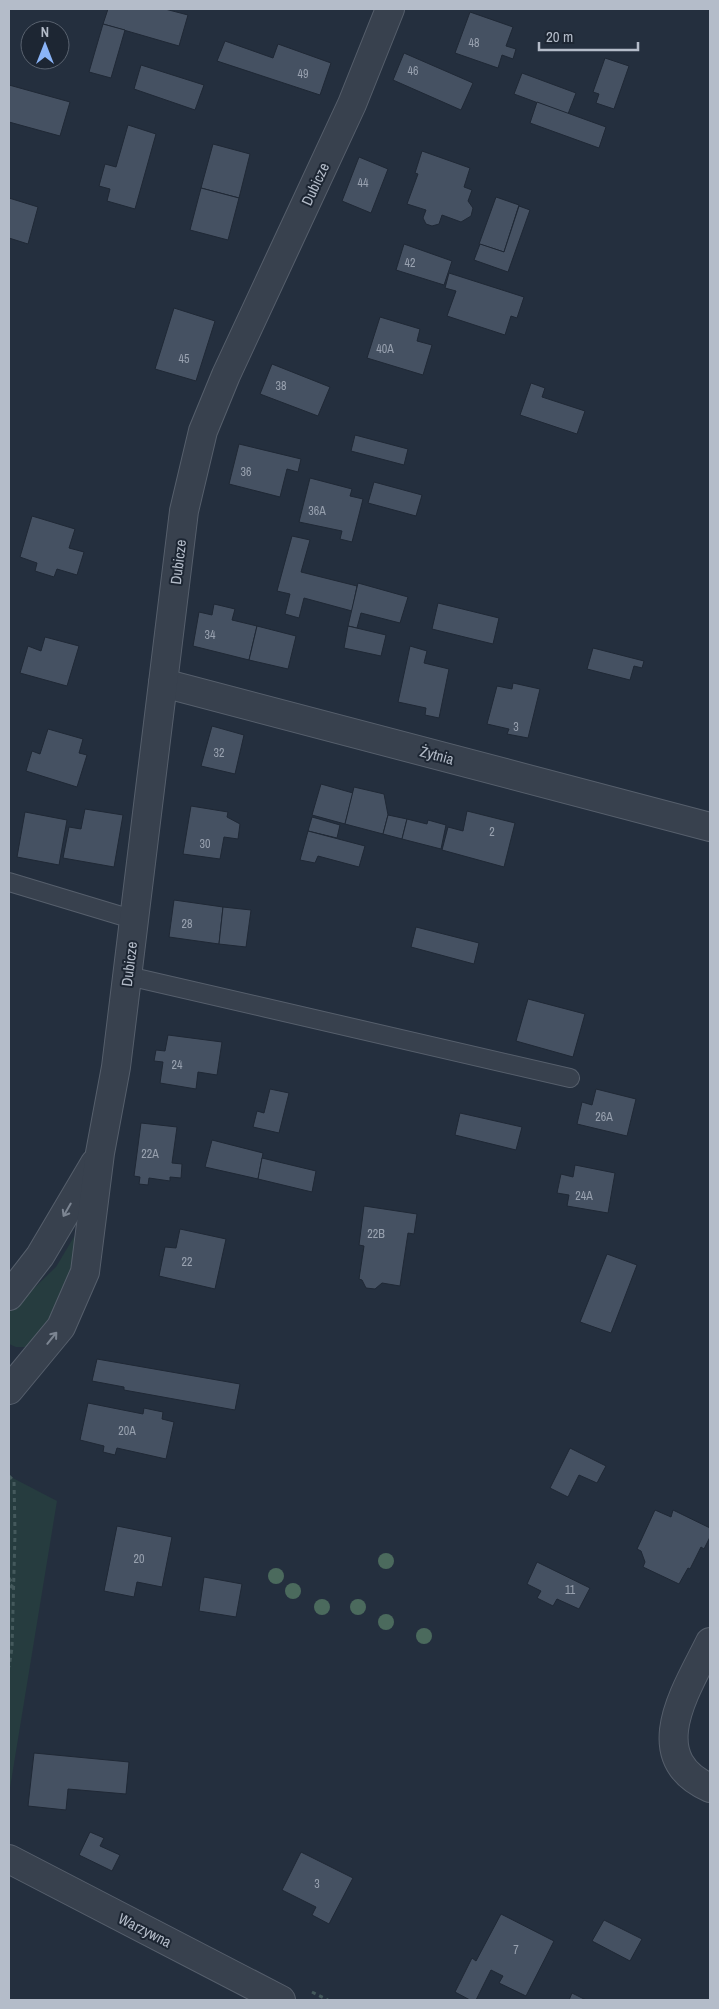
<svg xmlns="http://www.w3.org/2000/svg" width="719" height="2009" viewBox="0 0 719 2009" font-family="'Archivo Narrow',sans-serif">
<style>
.green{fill:#263c3f}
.building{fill:#455162;stroke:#1f2835}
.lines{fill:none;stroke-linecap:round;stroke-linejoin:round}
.lane-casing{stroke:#565f6c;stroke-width:20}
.street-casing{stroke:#565f6c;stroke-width:30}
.path{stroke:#44595c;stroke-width:3;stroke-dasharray:4 4;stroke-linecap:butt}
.lane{stroke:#38414e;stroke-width:18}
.street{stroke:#38414e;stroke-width:28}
.tree{fill:#4b6a5d}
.oneway{stroke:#7c8592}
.labels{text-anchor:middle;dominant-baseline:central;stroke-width:4;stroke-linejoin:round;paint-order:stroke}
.number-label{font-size:12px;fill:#98a1af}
.street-label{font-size:15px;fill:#b4bcc9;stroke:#1d2633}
</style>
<rect width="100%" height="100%" fill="#242f3e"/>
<g class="green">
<path d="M81,1225L70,1280L44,1329L26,1347H16L9,1344V1312L56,1267Z"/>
<path d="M9,1476L57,1501L9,1794Z"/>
</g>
<g class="building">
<path d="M108,9H165L188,15L179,46L103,24Z"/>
<path d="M470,12L513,27L506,46L516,49L513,59L502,55L498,68L455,53Z"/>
<path d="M103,24L125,30L111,78L89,72Z"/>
<path d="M225,41L273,58L278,44L331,63L320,95L217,61Z"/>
<path d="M404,53L473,83L461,110L393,80Z"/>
<path d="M605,58L629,66L614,109L596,103L599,94L593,92Z"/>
<path d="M141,65L204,85L195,110L134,89Z"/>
<path d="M522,73L576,93L568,114L514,94Z"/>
<path d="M9,85L70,102L60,136L9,122Z"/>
<path d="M537,102L606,127L599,148L530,123Z"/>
<path d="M128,125L156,134L135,209L107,201L110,189L99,186L105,164L116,167Z"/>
<path d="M213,144L250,154L239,198L201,188Z"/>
<path d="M422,151L470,168L464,187L472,190L468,201L473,208L471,216L461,222L442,215L439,224L432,226L426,224L423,218L426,210L407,204L418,174L415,173Z"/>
<path d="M359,157L388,169L371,213L342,201Z"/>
<path d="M201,188L239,198L228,240L190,230Z"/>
<path d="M496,197L519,205L504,252L479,244Z"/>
<path d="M9,198L38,207L28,244L9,238Z"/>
<path d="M519,206L530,210L508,272L474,260L480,244L504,252Z"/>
<path d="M404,244L452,261L444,285L396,270Z"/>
<path d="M449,273L524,297L517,318L511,316L505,335L447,316L456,291L445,288Z"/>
<path d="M174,308L215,321L196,381L155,369Z"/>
<path d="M380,317L420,329L417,341L432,345L423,375L367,358Z"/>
<path d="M272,364L330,387L318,416L260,394Z"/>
<path d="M531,383L545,388L542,397L585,411L577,434L520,415Z"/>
<path d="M355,435L408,449L404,465L351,451Z"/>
<path d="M239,444L301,459L298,472L287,469L280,497L229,484Z"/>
<path d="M310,478L352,489L350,496L363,499L352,542L340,539L342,531L299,522Z"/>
<path d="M374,482L422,495L416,516L368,503Z"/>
<path d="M32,516L75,529L69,548L84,552L77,575L57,569L54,577L35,571L37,563L20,557Z"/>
<path d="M292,536L310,540L301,572L357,586L352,611L304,598L299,618L285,614L290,594L277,591Z"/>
<path d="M358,583L408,597L400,623L361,613L357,628L348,626Z"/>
<path d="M438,603L499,618L493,644L432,629Z"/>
<path d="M214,604L235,609L232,620L257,626L249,660L193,646L199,612L212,615Z"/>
<path d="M257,626L296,636L288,669L249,660Z"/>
<path d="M348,626L386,635L381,656L344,648Z"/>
<path d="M45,637L79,646L67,686L20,673L28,646L41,651Z"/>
<path d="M410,646L427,651L424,663L449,669L439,718L425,715L426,708L398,702Z"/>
<path d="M593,648L644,661L642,668L634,666L630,680L587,669Z"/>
<path d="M513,683L540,689L528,738L507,734L509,729L487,724L497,686L512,689Z"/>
<path d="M212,726L244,735L235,774L201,766Z"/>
<path d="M48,729L83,739L79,753L87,755L77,787L26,771L32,751L40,754Z"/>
<path d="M321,784L353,793L345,824L312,815Z"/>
<path d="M354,787L384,794L388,815L383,834L345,824Z"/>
<path d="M191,806L228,812L227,817L240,824L238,839L224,837L220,859L183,854Z"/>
<path d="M85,809L123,815L114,867L63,858L69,827L81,829Z"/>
<path d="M467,811L515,823L504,867L442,850L448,827L463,831Z"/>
<path d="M25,812L67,820L59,865L17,857Z"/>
<path d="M388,815L407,819L402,839L383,834Z"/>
<path d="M312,817L340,825L337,838L308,831Z"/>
<path d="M407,819L427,824L428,820L446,825L441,849L402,839Z"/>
<path d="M308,831L365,846L359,867L318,856L315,863L300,860Z"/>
<path d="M174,900L223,907L219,944L169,937Z"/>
<path d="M223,907L251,910L246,947L219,944Z"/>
<path d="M416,927L479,943L474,964L411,947Z"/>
<path d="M528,999L585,1014L573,1057L516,1041Z"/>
<path d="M168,1035L222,1042L217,1075L198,1072L196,1089L160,1083L163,1062L154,1061L156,1050L165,1051Z"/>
<path d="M270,1089L289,1093L279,1133L253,1127L257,1111L264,1113Z"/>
<path d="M596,1089L636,1099L627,1136L577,1124L582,1102L592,1105Z"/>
<path d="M460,1113L522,1127L516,1150L455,1135Z"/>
<path d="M141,1123L177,1127L172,1163L182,1164L181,1178L170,1177V1181L149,1178L148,1185L139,1184L140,1177L134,1176Z"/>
<path d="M212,1140L263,1153L258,1179L205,1167Z"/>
<path d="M262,1158L316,1171L312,1192L258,1179Z"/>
<path d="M575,1165L615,1173L608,1213L567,1206L569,1195L557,1193L561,1174L573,1177Z"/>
<path d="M364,1206L417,1214L414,1234L408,1233L400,1286L382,1283L375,1289L366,1288L362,1280L359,1279L364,1246L359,1245Z"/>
<path d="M180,1229L226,1239L215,1289L159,1276L165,1247L176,1248Z"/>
<path d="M607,1254L637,1265L611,1333L580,1322Z"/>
<path d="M97,1359L240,1384L235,1410L124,1390V1387L92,1381Z"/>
<path d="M88,1403L143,1414L144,1408L163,1412L162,1419L174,1422L166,1459L117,1448L115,1455L103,1452L104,1446L80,1440Z"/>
<path d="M570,1448L606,1466L597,1483L579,1475L568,1497L550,1488Z"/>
<path d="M655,1510L671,1517L673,1510L710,1528V1537L704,1549L701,1547L690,1569L688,1568L679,1584L643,1567L645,1562L641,1551L637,1549Z"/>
<path d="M117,1526L172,1537L162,1587L137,1582L134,1597L104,1591Z"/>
<path d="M537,1562L590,1588L579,1609L557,1599L553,1606L537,1598L541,1591L527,1584Z"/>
<path d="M204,1577L242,1584L236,1617L199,1611Z"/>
<path d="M34,1753L129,1762L126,1794L68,1789L66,1810L28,1806Z"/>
<path d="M90,1832L104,1838L100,1846L120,1855L112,1871L79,1855Z"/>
<path d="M301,1852L353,1878L329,1924L312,1915L316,1907L282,1890Z"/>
<path d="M501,1914L554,1941L526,1996L499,1983L503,1976L491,1970L476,2000H470L455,1992L472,1958L476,1961Z"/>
<path d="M604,1920L642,1939L630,1961L592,1941Z"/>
<path d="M572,1993L586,2000H569Z"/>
</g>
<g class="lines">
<defs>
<g id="lane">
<path d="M9,882L135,920"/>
<path d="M128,976L570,1078"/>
</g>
<g id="street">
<path d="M163,683L710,827"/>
<path d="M9,1296L40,1256L95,1163"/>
<path d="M9,1390L61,1327L85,1272L100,1153L116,1067L184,511L203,431L226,375L352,104L390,9"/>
<path d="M710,1642C687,1689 641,1757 710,1788"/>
<path d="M9,1859L281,2000"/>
</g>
</defs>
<use href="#lane" class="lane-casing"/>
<use href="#street" class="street-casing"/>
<g class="path">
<path d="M9,1476L14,1481L15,1533L12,1648L9,1667"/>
<path d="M9,1578L13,1584L9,1590"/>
<path d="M312,1992L328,2000"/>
</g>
<use href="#lane" class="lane"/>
<use href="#street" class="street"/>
</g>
<g class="tree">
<circle cx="386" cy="1561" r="8"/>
<circle cx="276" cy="1576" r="8"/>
<circle cx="293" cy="1591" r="8"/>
<circle cx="322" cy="1607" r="8"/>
<circle cx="358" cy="1607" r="8"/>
<circle cx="386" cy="1622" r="8"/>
<circle cx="424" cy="1636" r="8"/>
</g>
<defs><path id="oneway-shaft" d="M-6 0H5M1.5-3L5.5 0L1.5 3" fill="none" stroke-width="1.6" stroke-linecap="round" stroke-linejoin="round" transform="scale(1.25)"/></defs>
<g class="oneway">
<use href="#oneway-shaft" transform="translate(67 1210) rotate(120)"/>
<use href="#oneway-shaft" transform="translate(52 1338) rotate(-51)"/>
</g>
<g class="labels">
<g class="number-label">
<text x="474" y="43">48</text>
<text x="413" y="71">46</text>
<text x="303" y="74">49</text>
<text x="363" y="183">44</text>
<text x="410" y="263">42</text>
<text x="385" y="349">40A</text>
<text x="184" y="359">45</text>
<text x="281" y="386">38</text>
<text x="246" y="472">36</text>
<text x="317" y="511">36A</text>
<text x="210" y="635">34</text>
<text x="516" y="727">3</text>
<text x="219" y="753">32</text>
<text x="492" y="832">2</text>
<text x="205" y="844">30</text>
<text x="187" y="924">28</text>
<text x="177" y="1065">24</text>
<text x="604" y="1117">26A</text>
<text x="150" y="1154">22A</text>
<text x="584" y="1196">24A</text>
<text x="376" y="1234">22B</text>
<text x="187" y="1262">22</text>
<text x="127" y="1431">20A</text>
<text x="139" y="1559">20</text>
<text x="570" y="1590">11</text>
<text x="317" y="1884">3</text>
<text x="516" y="1950">7</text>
</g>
<g class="street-label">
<text transform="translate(315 184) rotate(-65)">Dubicze</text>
<text transform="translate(178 562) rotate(-83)">Dubicze</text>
<text transform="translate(437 755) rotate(15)">Żytnia</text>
<text transform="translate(129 964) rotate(-83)">Dubicze</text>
<text transform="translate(145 1930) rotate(27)">Warzywna</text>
</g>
</g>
<rect width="719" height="2009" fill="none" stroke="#b4bcc9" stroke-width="20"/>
<g transform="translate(45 45)"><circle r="24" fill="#1d2633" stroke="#59626f"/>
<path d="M0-4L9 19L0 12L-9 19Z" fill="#8ab4f8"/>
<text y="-8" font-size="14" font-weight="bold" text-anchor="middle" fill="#b4bcc9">N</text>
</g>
<path d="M539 42v8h99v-8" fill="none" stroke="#b4bcc9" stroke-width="2.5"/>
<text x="546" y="42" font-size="15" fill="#b4bcc9" stroke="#1d2633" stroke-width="4" paint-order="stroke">20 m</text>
</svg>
